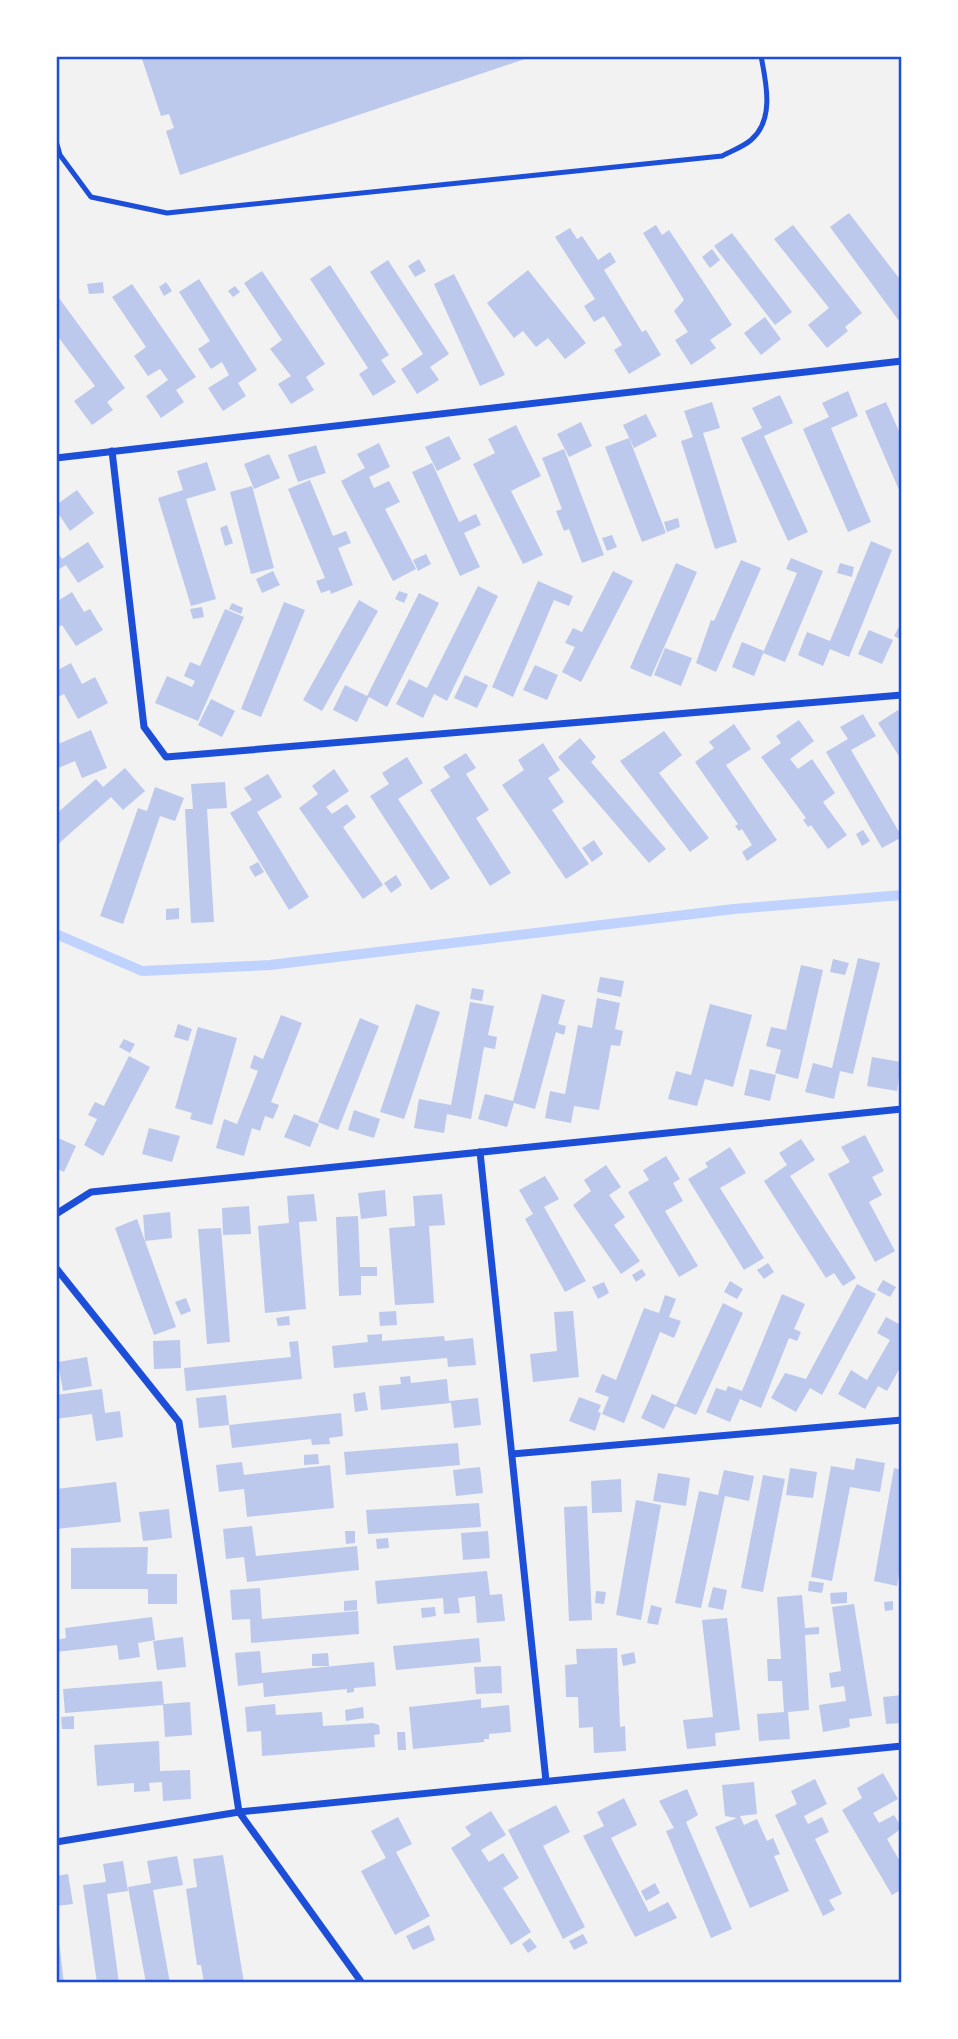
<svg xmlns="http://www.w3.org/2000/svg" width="958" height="2039" viewBox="0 0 958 2039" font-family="'Playfair Display',serif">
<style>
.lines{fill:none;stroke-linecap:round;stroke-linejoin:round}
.stream{stroke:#bfd3fe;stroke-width:10}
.building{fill:#bdc9ec}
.service{stroke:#1d4ed8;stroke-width:5}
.minor{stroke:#1d4ed8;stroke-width:7}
.neatline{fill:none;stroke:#1d4ed8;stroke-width:2.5}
</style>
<rect width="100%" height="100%" fill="#f2f2f2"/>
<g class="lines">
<path class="stream" d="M56,934L142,971L270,965L734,909L902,895"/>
</g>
<g class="building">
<path d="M141,56H534L180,175L166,131L174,128L169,114L161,116Z"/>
<path d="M849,213L902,282V325L830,227Z"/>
<path d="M656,225L662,235L669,230L732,325L710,340L716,348L691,365L675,340L688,332L674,311L684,300L643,233Z"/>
<path d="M793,225L862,313L845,327L848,331L827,348L808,325L829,308L774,239Z"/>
<path d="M570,228L577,239L582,236L598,260L610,252L616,262L604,270L642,332L646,330L661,355L629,374L614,350L622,345L604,316L594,322L584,306L595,299L555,237Z"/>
<path d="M732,233L792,312L775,325L714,246Z"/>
<path d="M712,249L720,260L710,268L702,257Z"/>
<path d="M419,259L426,271L415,277L408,266Z"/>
<path d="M388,260L449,354L430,367L439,380L417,394L401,369L423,354L370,272Z"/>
<path d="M330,265L389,355L381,360L396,382L373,396L359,374L368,368L310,279Z"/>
<path d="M528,270L586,343L565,359L548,338L536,347L523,331L514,338L487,303Z"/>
<path d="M262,271L325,364L306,377L314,390L291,404L278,384L291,376L270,349L282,340L244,283Z"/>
<path d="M454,274L505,375L480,386L434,284Z"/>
<path d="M199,279L257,370L238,383L246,396L223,411L208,388L229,375L222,362L211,369L198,349L210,341L179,292Z"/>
<path d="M103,282L104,293L89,294L87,284Z"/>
<path d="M166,282L172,291L164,296L159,287Z"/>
<path d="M132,284L196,377L176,390L184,402L161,418L146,396L168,380L160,369L148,376L134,356L146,347L112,297Z"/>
<path d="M235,286L240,292L233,297L228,291Z"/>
<path d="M59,298L125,388L107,402L113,410L92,425L74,401L95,386L56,334Z"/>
<path d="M765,317L781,339L761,355L744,333Z"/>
<path d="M848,391L858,416L831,428L871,522L848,532L803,429L829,417L822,403Z"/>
<path d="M780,395L793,423L764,436L808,532L788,541L741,438L762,428L752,408Z"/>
<path d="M712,402L720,428L703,433L737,542L715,549L681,441L693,437L684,411Z"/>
<path d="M886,402L902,438V497L865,411Z"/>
<path d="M646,414L657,436L634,448L623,425Z"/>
<path d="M581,422L592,446L569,457L557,434Z"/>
<path d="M516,425L541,476L511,491L543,555L523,564L473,464L495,453L488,439Z"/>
<path d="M449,436L461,459L437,471L425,447Z"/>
<path d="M629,438L666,533L642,542L605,447Z"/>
<path d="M379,443L390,467L369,477L374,488L389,481L400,502L385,509L416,569L393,581L341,481L365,468L357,454Z"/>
<path d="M316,445L326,473L298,482L288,455Z"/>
<path d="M564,449L604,555L582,563L569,529L564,531L556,511L562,509L542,458Z"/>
<path d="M269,454L280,478L254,489L244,464Z"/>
<path d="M207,462L216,490L186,499L216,599L191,606L158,498L183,490L177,471Z"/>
<path d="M432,463L459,522L476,514L481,525L464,533L480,567L460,576L412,472Z"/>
<path d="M310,480L333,536L346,531L351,543L338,548L353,585L331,594L330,590L321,593L316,581L325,578L288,489Z"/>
<path d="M252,486L274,568L251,574L230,492Z"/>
<path d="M77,490L94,513L70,531L60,516L56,519V505Z"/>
<path d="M678,518L680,527L667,532L664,522Z"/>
<path d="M227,525L233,543L225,546L220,528Z"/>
<path d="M612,535L617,547L607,551L602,538Z"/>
<path d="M871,541L892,550L849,657L830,649L823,666L798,655L807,632L830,641Z"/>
<path d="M88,542L104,567L78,583L66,565L56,571V550L62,559Z"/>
<path d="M426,554L431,564L418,571L413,560Z"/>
<path d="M791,558L823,571L785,662L763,653L797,573L786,569Z"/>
<path d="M741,560L761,568L716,672L696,663L711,620L714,621Z"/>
<path d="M676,563L697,572L651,677L630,668Z"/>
<path d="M840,563L854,567L852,577L837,573Z"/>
<path d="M273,571L280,585L262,593L256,579Z"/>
<path d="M613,571L633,581L581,682L562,672L575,647L565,643L573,628L582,632Z"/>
<path d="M538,581L573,596L569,606L554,600L513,697L492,687Z"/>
<path d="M478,586L498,596L447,701L434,694L423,718L396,704L409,679L427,688Z"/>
<path d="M399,591L408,594L404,603L395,599Z"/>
<path d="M72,592L84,612L90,609L103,630L76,646L62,625L56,628V602Z"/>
<path d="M419,593L439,603L387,707L369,697L357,722L333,710L345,685L367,696Z"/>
<path d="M359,600L378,611L322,711L303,700Z"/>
<path d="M284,602L305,610L261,717L241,709Z"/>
<path d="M232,603L243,608L241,614L229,609Z"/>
<path d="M202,607L204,617L193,619L190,609Z"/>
<path d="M225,609L244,617L198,721L155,703L167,676L192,687L195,681L184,676L190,662L200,666Z"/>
<path d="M902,621V640L894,636Z"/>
<path d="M869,630L893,640L882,664L858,654Z"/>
<path d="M742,642L764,651L754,676L732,667Z"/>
<path d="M665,648L692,658L681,686L654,675Z"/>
<path d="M71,663L82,684L95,677L108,703L78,719L64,694L56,698V671Z"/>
<path d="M535,665L558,675L547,700L523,690Z"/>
<path d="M465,675L488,685L477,708L454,698Z"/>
<path d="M211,699L235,711L222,737L198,725Z"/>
<path d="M898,710L902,717V761L878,723Z"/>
<path d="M863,714L876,736L851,750L902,837L882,848L826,752L848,739L840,727Z"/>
<path d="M799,720L814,741L790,759L798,769L812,759L835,793L823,802L847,835L828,849L811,825L808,827L803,820L806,818L761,757L781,743L776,736Z"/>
<path d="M734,724L751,749L726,765L777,840L747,861L742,852L752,845L742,829L739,831L735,826L738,824L695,762L714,748L709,742Z"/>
<path d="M91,730L107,768L82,778L75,761L56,769V745Z"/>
<path d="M664,731L682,755L659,773L709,838L690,852L620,761Z"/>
<path d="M580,738L596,757L591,762L666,849L649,863L558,757Z"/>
<path d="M543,743L560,770L548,778L564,802L552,810L589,864L566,879L502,785L524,770L518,760Z"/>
<path d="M466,753L476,768L466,774L489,810L476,818L511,873L490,886L430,790L450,777L443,767Z"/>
<path d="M407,757L423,783L398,799L450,878L431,890L370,796L389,784L382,773Z"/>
<path d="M125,768L145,791L123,810L111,797L56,846V814L96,779L103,787Z"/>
<path d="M334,769L349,791L326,807L332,814L347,804L356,817L343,827L383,885L363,899L299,808L318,794L312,786Z"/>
<path d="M268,774L282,797L257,812L309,897L289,910L230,813L252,800L244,788Z"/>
<path d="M225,782L227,808L207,809L214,922L191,923L185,809H193L191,784Z"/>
<path d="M155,787L184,798L175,821L160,816L123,924L100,916L138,808L147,811Z"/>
<path d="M863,830L870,841L862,846L856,834Z"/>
<path d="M594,840L603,854L592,862L582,848Z"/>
<path d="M258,862L264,872L255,877L249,867Z"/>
<path d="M396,875L402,885L391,893L384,883Z"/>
<path d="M179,908V919L166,920V909Z"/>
<path d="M858,958L880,963L853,1074L840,1071L834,1099L805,1092L813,1063L832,1068Z"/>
<path d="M833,959L849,963L845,975L830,972Z"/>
<path d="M801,965L823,970L798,1079L775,1073L781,1050L766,1046L771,1027L786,1030Z"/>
<path d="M600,977L624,981L621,997L597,992Z"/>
<path d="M472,988L484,990L482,1001L470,999Z"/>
<path d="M542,994L565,1000L558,1024L566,1026L564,1035L556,1032L535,1109L514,1103L507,1127L478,1119L485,1094L513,1101Z"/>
<path d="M597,998L620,1003L615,1029L623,1031L620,1046L611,1045L599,1110L574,1106L571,1123L545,1118L550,1091L565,1094L578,1025L592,1028Z"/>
<path d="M470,1002L494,1006L488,1035L497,1037L495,1049L484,1047L471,1119L447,1114L444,1133L414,1128L419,1099L451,1105Z"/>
<path d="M416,1004L440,1012L404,1119L380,1112Z"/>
<path d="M710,1004L752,1015L733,1087L705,1079L697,1106L668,1099L676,1071L691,1075Z"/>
<path d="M281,1015L302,1023L271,1102L279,1105L273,1119L265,1116L260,1131L252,1128L244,1156L216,1148L224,1119L237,1124L258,1071L250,1068L254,1055L263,1059Z"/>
<path d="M360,1018L379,1026L338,1130L318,1122Z"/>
<path d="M178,1024L192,1029L188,1041L174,1037Z"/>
<path d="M198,1027L237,1038L212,1125L190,1119L192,1113L175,1108Z"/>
<path d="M124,1039L135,1044L130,1053L119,1047Z"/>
<path d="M129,1056L150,1067L103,1156L84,1145L97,1119L88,1115L95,1102L104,1106Z"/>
<path d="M872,1057L901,1062L897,1091L867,1086Z"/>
<path d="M750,1069L776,1075L770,1101L744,1095Z"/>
<path d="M354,1110L380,1119L374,1138L348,1130Z"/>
<path d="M294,1114L319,1124L310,1147L284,1137Z"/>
<path d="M149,1128L180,1136L172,1162L142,1154Z"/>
<path d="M865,1135L884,1171L872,1177L882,1195L869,1202L895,1251L875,1262L828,1174L850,1162L841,1147Z"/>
<path d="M56,1137L76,1146L64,1172L56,1168Z"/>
<path d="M801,1139L815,1160L790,1176L856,1278L843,1286L834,1273L826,1278L764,1181L787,1165L779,1153Z"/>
<path d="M730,1147L746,1173L720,1188L764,1258L744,1270L688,1179L708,1167L705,1163Z"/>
<path d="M666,1156L680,1179L673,1183L683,1201L665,1211L698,1266L679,1277L628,1192L649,1180L643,1170Z"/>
<path d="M606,1165L621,1187L609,1195L625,1217L614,1225L640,1261L621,1274L573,1205L591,1191L584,1180Z"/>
<path d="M545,1176L559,1199L544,1207L586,1281L565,1292L525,1219L533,1214L519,1190Z"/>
<path d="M385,1190L387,1216L361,1219L358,1193Z"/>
<path d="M314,1194L317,1221L299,1222L306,1309L265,1313L258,1226L289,1223L287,1196Z"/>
<path d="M442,1194L445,1225L429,1226L434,1303L395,1305L389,1228L415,1226L413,1196Z"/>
<path d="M249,1206L251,1234L223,1235L222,1208Z"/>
<path d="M170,1212L172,1238L145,1241L143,1215Z"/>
<path d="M358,1216L360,1267H377V1276H361V1295L339,1296L336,1217Z"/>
<path d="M137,1219L176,1327L154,1335L115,1228Z"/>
<path d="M221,1228L230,1342L207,1344L198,1229Z"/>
<path d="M768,1263L774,1272L764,1279L757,1270Z"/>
<path d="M642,1269L646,1275L636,1282L632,1275Z"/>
<path d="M883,1280L896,1287L890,1297L877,1290Z"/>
<path d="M730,1281L743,1289L737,1299L724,1292Z"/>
<path d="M604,1282L609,1293L598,1299L592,1287Z"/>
<path d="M857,1284L876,1294L822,1395L810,1388L796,1412L771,1398L785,1373L806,1379Z"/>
<path d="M782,1294L805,1304L794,1329L801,1332L797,1341L789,1338L761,1408L740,1399L730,1422L706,1412L716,1388L726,1391L728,1386L742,1391Z"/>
<path d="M665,1295L676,1299L669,1317L681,1321L674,1338L660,1332L624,1423L602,1414L609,1397L595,1392L602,1374L616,1380L644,1308L659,1313Z"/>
<path d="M186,1298L191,1311L181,1315L175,1302Z"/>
<path d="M723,1303L743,1313L696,1415L675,1406L664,1429L641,1418L652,1394L676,1405Z"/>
<path d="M396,1311L397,1325L380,1326L379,1312Z"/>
<path d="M573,1311L579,1377L533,1382L530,1354L557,1351L554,1312Z"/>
<path d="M289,1316L290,1325L278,1326L276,1318Z"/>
<path d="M886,1317L899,1324L902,1319V1364L887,1391L878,1386L865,1409L838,1394L851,1370L867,1380L890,1340L877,1333Z"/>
<path d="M382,1334V1341L444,1336L445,1341L473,1338L476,1365L448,1367L447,1358L334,1368L332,1346L368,1342L367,1335Z"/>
<path d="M180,1340L181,1368L154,1369L153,1341Z"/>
<path d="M298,1341L302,1379L186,1391L184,1368L291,1357L289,1342Z"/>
<path d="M87,1357L92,1386L63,1391L58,1362Z"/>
<path d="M410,1376L411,1383L447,1379L449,1401L478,1398L481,1425L454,1428L451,1403L381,1410L379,1386L401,1384L400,1377Z"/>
<path d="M102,1389L105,1413L120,1411L123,1437L96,1441L92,1414L56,1419V1395Z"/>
<path d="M365,1392L368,1410L355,1412L353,1394Z"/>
<path d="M226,1395L229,1425L199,1428L196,1398Z"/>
<path d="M579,1397L601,1405L598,1412L601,1413L595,1431L569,1421Z"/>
<path d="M341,1413L343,1436L329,1438L330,1444L312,1445L311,1439L232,1448L229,1425Z"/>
<path d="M458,1443L460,1465L346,1475L344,1452Z"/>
<path d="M318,1454L319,1464L304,1465V1455Z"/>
<path d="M856,1458L885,1463L880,1492L850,1487L832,1581L811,1577L831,1466L854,1470Z"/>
<path d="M242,1462L244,1475L330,1465L334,1508L247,1517L244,1489L219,1492L216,1465Z"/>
<path d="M480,1467L483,1493L456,1496L453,1470Z"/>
<path d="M790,1468L817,1472L813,1498L786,1495Z"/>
<path d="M894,1468L902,1470V1555L897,1586L874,1581Z"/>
<path d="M724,1470L754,1476L749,1501L725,1496L701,1608L675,1603L699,1491L718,1495Z"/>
<path d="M658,1473L690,1478L686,1506L653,1501Z"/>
<path d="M763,1475L785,1479L763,1592L741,1588Z"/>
<path d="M621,1479L622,1512L592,1513L591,1481Z"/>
<path d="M116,1482L121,1522L56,1529V1489Z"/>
<path d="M636,1500L661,1505L641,1620L616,1615Z"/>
<path d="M479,1503L481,1527L368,1534L366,1510Z"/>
<path d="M587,1506L592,1620L569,1621L564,1507Z"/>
<path d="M169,1509L172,1538L143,1541L139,1512Z"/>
<path d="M252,1526L256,1556L357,1546L359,1570L247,1582L244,1557L226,1559L223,1529Z"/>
<path d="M345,1531H355V1543L346,1544Z"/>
<path d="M488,1531L490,1558L463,1560L461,1533Z"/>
<path d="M388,1538L389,1548L377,1549L376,1539Z"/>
<path d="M148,1547L147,1574H177V1604H148V1589H71V1548Z"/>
<path d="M487,1571L490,1595L502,1594L505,1621L477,1623L475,1596L458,1598L460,1613L444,1614L443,1598L377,1604L375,1581Z"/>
<path d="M809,1581L824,1583L822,1593L808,1591Z"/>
<path d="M713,1587L727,1590L723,1610L708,1607Z"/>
<path d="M260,1588L262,1619L358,1611L359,1634L251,1643L250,1619L232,1620L230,1590Z"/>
<path d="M596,1591L606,1592L604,1604L595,1603Z"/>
<path d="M847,1592V1603L831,1604L830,1593Z"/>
<path d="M802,1595L805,1628L819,1627V1634L805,1635L809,1710L788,1712L790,1739L759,1741L757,1714L784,1712L782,1681H768L767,1659H781L777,1597Z"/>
<path d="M357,1600V1610L344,1611V1601Z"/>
<path d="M893,1601V1610L885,1611L884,1602Z"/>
<path d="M854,1604L872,1716L849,1719L850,1727L823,1732L819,1705L846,1701L844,1686L831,1688L829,1673L841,1671L832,1607Z"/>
<path d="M651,1605L662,1608L658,1625L647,1623Z"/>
<path d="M435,1607L436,1616L422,1618L421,1608Z"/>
<path d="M152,1617L155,1640L138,1643L140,1657L119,1660L117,1645L56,1652V1640L66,1638L65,1628Z"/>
<path d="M727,1618L740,1730L715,1733L716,1746L687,1749L683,1720L713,1717L702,1620Z"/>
<path d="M183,1637L186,1667L157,1670L153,1641Z"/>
<path d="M479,1638L481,1662L396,1670L393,1646Z"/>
<path d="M617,1648L620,1727L625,1726L626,1751L594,1753L593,1727L579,1728L578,1697H566L565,1665L577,1664L576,1649Z"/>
<path d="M260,1651L262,1673L374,1662L376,1686L354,1688V1692L347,1693V1689L264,1697L263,1683L238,1686L235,1653Z"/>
<path d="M634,1652L636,1663L623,1666L621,1655Z"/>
<path d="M328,1653L329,1666H312V1654Z"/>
<path d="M501,1666L502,1693L476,1694L474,1667Z"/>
<path d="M162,1681L164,1704L190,1702L192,1735L165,1737L163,1705L65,1713L63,1689Z"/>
<path d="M902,1695V1723L886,1724L883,1697Z"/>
<path d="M481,1699V1708L509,1705L511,1732L489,1734V1739H484V1742L413,1749L409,1707Z"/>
<path d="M275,1704L276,1715L322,1712L323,1726L373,1723L379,1725L380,1734L374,1735L375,1747L262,1756L261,1731L247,1732L245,1707Z"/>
<path d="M363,1707L364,1718L346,1721L345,1710Z"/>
<path d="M74,1716V1729H62L61,1717Z"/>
<path d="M397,1732H405L406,1750H398Z"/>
<path d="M159,1741L160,1771L190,1770L191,1799L163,1801L162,1782L149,1783L150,1791L134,1792V1783L97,1786L94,1745Z"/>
<path d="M883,1773L898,1799L873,1813L879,1823L894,1815L902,1828L887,1839L902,1865V1889L892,1895L842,1810L862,1798L857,1788Z"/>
<path d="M815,1779L827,1804L804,1816L808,1824L822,1817L829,1832L815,1839L842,1894L829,1900L835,1910L823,1916L775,1815L797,1804L791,1791Z"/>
<path d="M754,1782L757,1814L740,1816L744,1825L757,1819L767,1841L773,1838L780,1854L774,1856L789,1891L750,1908L715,1827L737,1818L725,1816L722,1785Z"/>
<path d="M687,1789L698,1815L686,1822L732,1929L711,1938L666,1831L674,1828L659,1801Z"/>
<path d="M624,1798L637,1825L611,1838L649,1912L668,1902L677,1918L635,1937L583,1836L604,1826L597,1812Z"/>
<path d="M556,1805L570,1832L543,1846L585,1927L563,1939L508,1830Z"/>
<path d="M491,1811L506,1835L481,1850L489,1862L503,1853L519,1878L503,1888L531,1932L511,1945L451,1848L471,1835L465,1827Z"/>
<path d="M398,1817L412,1844L396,1852L430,1916L395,1935L361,1871L386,1858L371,1831Z"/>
<path d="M223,1855L244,1983H204L201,1965H197L186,1889L197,1887L193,1859Z"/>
<path d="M177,1856L183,1885L153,1890L170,1983H146L128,1887L151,1883L147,1861Z"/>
<path d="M123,1861L128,1891L107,1894L119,1983H97L83,1885L106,1882L103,1864Z"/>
<path d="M68,1874L73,1904L56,1906V1876Z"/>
<path d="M655,1883L660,1893L646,1901L641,1891Z"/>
<path d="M429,1925L435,1940L413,1950L406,1936Z"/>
<path d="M56,1934H58L64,1983H56Z"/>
<path d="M583,1934L588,1943L574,1950L569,1941Z"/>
<path d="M530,1938L537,1947L528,1953L522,1944Z"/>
</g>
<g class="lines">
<path class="service" d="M56,141L60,155L91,197L167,213L722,156C731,151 743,147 751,140C775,120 766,82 761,56"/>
<g class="minor">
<path d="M112,451L144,727L166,757L902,695"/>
<path d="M56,458L902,361"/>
<path d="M480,1152L546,1781"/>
<path d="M56,1214L91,1192L902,1109"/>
<path d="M56,1268L179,1422L239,1812L362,1983"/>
<path d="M512,1454L902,1420"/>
<path d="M56,1842L239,1812L902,1746"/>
</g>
</g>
<rect width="958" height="2039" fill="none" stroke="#ffffff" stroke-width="116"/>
<rect x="58" y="58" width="842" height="1923" class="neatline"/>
</svg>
